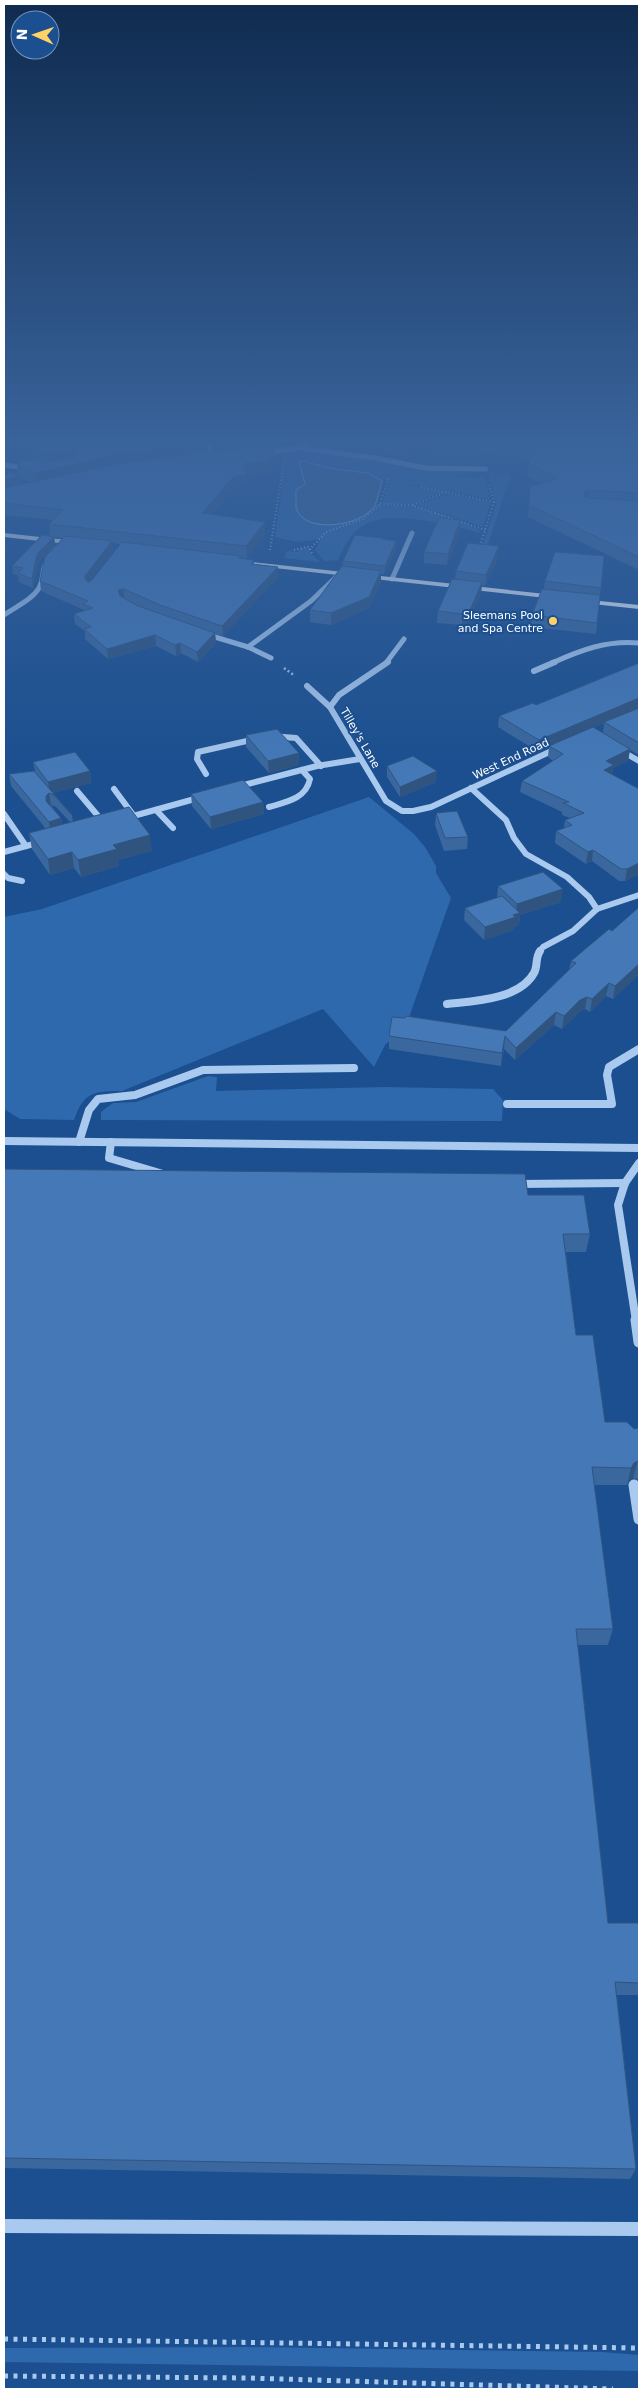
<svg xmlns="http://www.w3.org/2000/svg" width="643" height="2393" viewBox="0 0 643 2393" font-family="'DejaVu Sans',sans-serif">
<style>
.green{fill:#2e69ad;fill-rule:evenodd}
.water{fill:#3c6290;stroke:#9cc4f0}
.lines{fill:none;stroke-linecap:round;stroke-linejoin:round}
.path-far2{stroke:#a9c9ee;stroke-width:2;stroke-dasharray:1 2.5;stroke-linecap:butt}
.path-far1{stroke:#a9c9ee;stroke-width:2.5;stroke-dasharray:2 2.5;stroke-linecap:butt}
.path{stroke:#a9c9ee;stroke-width:5;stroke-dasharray:4 5.5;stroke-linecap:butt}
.minor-far4{stroke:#a9c9ee;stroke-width:5}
.minor-far3{stroke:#a9c9ee;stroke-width:6}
.minor-far2{stroke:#a9c9ee;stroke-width:8}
.minor-far1{stroke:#a9c9ee;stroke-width:11}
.minor{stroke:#a9c9ee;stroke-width:14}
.major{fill:#f0f6ff;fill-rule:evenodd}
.wall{fill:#3a679d;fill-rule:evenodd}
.shaded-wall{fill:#305480}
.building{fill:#4478b7;stroke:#305480}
.poi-dot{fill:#ffd166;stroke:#1b4f8f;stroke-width:2}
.labels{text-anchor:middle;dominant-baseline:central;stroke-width:4;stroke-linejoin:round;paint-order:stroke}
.far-poi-label{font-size:11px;fill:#fff;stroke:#1b4f8f;text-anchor:end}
.far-street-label{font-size:11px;fill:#fff;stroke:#1b4f8f}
</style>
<rect width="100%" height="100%" fill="#1b4f8f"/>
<g class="green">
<path d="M298,451L358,457L412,468L472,473L450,477H485L490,499L411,484L410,485L443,492L412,504H382L389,483L384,480L377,505C387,506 398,504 408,505C423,508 473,522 481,533C451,526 395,509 366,524C352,531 344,546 338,560L324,561L315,550L321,539L297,542L275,537L282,489L281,452ZM307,461C329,474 359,464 380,479L382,481C381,486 376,504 374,507C355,531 288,536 296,490L305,484L302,472Z"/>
<path d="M488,472L511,475L488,544H483L496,505Z"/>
<path d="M450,494L489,502L490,504L483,527L417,505Z"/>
<path d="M309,547L310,552L320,562L284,558L287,551L298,552L299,549Z"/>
<path d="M369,797L414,834L425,847L436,866V873L451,898L406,1026L385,1045L374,1067L323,1009L122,1091C95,1091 84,1091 74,1120L20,1119L4,1109V917L42,909Z"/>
<path d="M208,1076L217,1077L216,1091L385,1087L493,1089L503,1100L502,1121L101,1120V1112L113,1103L136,1102Z"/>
<path d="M247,2347L602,2352L639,2355V2371L4,2362V2348Z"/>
</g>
<path class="water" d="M302,461L334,469L368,473L382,481C381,486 376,504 374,507C360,526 305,535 296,508V490L305,484L299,462Z"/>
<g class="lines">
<g class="path-far2">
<path d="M421,487L494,502"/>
<path d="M380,504L412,505L485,530"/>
<path d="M413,505L447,492"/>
<path d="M480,546L494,502L489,485"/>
<path d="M270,550L283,467"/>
<path d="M294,550L311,546"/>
<path d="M312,553L310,549L326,532L363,519L380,504L389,477"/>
</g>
<path class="path-far1" d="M284,668L295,676"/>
<g class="path">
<path d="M4,2339L639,2348"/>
<path d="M4,2376L248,2378L613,2389"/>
</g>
<g class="minor-far4">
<path d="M199,436L204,439L215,457"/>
<path d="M4,438L40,439"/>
<path d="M300,448L314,436"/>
<path d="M262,452L300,448L375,458L426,468L486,469"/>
<path d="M4,465L28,468"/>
<path d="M392,579L412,533"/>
<path d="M4,615C15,607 32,600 39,588C46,574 39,570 52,555"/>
<path d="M205,634L248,647L271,658"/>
<path d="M248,647L311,601L336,577"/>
<path d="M386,663L404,639"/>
<path d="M552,663C581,650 607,640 639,643"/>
</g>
<g class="minor-far3">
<path d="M534,671L555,662"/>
<path d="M307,686L330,707L386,801L402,811H413L431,807L558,748"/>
<path d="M330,707L339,695L388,662"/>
<path d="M271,736L296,738L321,766"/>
<path d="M620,750L639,761"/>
<path d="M206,774L197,759L198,752L256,739"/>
<path d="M236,787L317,766L360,759"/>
<path d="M471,788L506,820L514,838L526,854L567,877L589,897L597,909"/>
<path d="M114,789L134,816"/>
<path d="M77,791L104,823"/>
<path d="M269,807C286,802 306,799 310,779L302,770"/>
<path d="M156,810L173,828"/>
<path d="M4,814L26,846"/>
<path d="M126,818L202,797"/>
<path d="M4,852L41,842"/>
<path d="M4,874L8,878L22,881"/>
<path d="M539,952L543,947L573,931L597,909L639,895"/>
</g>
<g class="minor-far2">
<path d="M447,1004C473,1001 519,1000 534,973C538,966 535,958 540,951"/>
<path d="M507,1104H612L607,1075L609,1067L639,1049"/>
<path d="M4,1141L639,1148"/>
<path d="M79,1142L89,1110L98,1099L135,1095L203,1070L354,1068"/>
<path d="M111,1142L109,1158L163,1174"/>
<path d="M515,1184L625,1183"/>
<path d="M636,1321L618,1205L625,1183L639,1163"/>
</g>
<g class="minor-far1">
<path d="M636,1320L639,1342"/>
<path d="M634,1485L639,1519"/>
</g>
<path class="minor" d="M4,2226L639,2229"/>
<g class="major">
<path d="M4,533L76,541L80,543L76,545L4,537Z"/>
<path d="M234,560L555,595L559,597L555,599L237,564H234Z"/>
<path d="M580,599L639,605V609L583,603H580Z"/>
</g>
</g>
<g class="wall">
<path d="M206,436H308L305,438L272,446L277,468L272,469V472L247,474V486L234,487L212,514L265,534L247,559L254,560V564L278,567V577L223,636L215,634L216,643L198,662L181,653L176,656L156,646L108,659L85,639V631L75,624L74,614L84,611V610L41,591L40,581L63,538L54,537L55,545L38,562L33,588L19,582L18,575L13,574L12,566L50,536L49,524L53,520L4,515V474L6,476L18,475L17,465L31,461L30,452L208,443V452L216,451L207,436ZM20,478L31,482L21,484ZM112,543L120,544L92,580L90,581L113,551Z"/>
<path d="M318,436H639V570L528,517L530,487L543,483L527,476L529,464L531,459L493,453L434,457L428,448L406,458L351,441L318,437Z"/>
<path d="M460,520V531L447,565L424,563V552Z"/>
<path d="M382,538V539L396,549L384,574H381V582L369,608L331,625L310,622V610L342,566L343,561Z"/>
<path d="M604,556L596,634L531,627L532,615L544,589L545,581Z"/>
<path d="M498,557L485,586L482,585L481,593L469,621L462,625L437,623L438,611L455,579L456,571Z"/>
<path d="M639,663V755L630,750L628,761L613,768L612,774L639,789V874L625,881H619L592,861L586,864L555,843L556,831L564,828L565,820L570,818L562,815V812L520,792L522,781L553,761L548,757L549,746L537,751L498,727L499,716L536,705ZM604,723L603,733L593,728Z"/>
<path d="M246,735L299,753V765L269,773L246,747Z"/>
<path d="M33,762L90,771L91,783L53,793L72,815L73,822L152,851L118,860L119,866L81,877L74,868L50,875L32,849L29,833L46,829L11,786L9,774L35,771ZM51,805L56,807L70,822L62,825L61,818Z"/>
<path d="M387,766L436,782L400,797L387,777Z"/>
<path d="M191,794L263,802L264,814L211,829L192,806Z"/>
<path d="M436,813L468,837L467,849L444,851L435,825Z"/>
<path d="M498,886L561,902L520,915L519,925L514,927V930L484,940L464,920L465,908L497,898Z"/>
<path d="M639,909V976L638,975L613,999L606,996L590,1012L585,1009L578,1013L562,1029L554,1025L515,1060L504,1049L501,1066L389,1049V1036L506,1031L569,970L571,961L612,931Z"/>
<path d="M4,1169L528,1195L590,1234L586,1252H566L576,1335L605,1422L634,1429L638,1428L639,1426V1480L633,1478L629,1480L627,1485H594L613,1629L608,1645H578L608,1923H639V1995H617L636,2169L630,2179L4,2168Z"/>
</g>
<g class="shaded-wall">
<path d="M267,436H308L305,438L267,447L218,453L217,442Z"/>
<path d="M428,436V448L406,458V446Z"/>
<path d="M208,443V455L36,484L35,473L120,454Z"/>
<path d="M74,449L75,461L48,466L46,454Z"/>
<path d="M277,456V468L272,469V472L247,474V486L234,487L203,525L202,513L245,463L270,457Z"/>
<path d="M20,476L21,488L4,492V480Z"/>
<path d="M589,490L587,502L584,503L585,491Z"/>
<path d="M460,520V531L447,565L448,554Z"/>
<path d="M265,522V534L247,559L246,546Z"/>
<path d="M54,537L55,545L38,562L33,588L32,579L37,554Z"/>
<path d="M112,541L113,551L86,586L85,579V576Z"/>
<path d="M396,541V549L384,574L385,566Z"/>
<path d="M499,546L498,557L485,586L486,575Z"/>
<path d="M278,567V577L223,636L222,626Z"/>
<path d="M381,571V582L369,608L331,625V613Z"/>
<path d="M482,582L481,593L469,621L462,625L463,614Z"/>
<path d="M124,589V599L119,601L118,590Z"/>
<path d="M215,633L216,643L198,662L197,652Z"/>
<path d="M155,635L156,646L108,659L107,649Z"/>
<path d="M180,643L181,653L176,656L175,645Z"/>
<path d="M639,698V709L537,751L539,740Z"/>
<path d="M630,749L628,761L613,768L612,777L602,781L606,761Z"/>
<path d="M299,753V765L269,773L268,761Z"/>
<path d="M90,771L91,783L50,794L48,782Z"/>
<path d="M437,771L436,782L400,797V787Z"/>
<path d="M49,793L51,805L47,808L46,796Z"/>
<path d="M263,802L264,814L211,829L210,817Z"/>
<path d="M61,818L63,830L51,834L49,822Z"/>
<path d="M150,835L152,851L118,860L119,866L81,877L78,860L113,845Z"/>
<path d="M593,850L592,861L586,864L588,852Z"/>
<path d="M72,852L74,868L50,875L48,859Z"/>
<path d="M639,863V874L625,881L627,869Z"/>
<path d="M563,889L561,902L520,915L519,925L514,927V930L484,940L485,927L516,914L517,904Z"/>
<path d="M639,964L638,975L613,999L615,986Z"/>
<path d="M609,983L606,996L590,1012L592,999Z"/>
<path d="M587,997L585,1009L578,1013L562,1029L564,1016L580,1000Z"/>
<path d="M556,1012L554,1025L515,1060L516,1048Z"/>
<path d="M505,1036L504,1049L501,1066L502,1053Z"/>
<path d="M638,1461L633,1478L629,1480L627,1485L631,1468L634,1463Z"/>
</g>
<g class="building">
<path d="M46,436H203L208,443L120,454L35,473L17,465L22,460L47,463L77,455L74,449L46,454L30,452Z"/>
<path d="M213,436H267L217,442Z"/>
<path d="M370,436H528L541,439L594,443L639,441V493L589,490L585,491L584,496L588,498L639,501V557L529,505L530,487L558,478L529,464L535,448L494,442L434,446L428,436L406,446Z"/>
<path d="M271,444L277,456L270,457L272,461L245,463L246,466H242L247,474L234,476L202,513L265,522L246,546L49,524L63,510L4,503V488L122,463Z"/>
<path d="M10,472L20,476L4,480V474L6,476Z"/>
<path d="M439,518L460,520L448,554L424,552Z"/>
<path d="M42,535L54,537L37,554L32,579L18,573L23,568L12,566Z"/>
<path d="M355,535L382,538V539L396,541L385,566L343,561Z"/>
<path d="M65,536L112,541L85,576V579L88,582L92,580L122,542L241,556L239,558L254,560L251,564L278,567L222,626L160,605L124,589L118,590L120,596L138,606L215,633L197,652L180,643L175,645L155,635L107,649L84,629L91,627L74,614L93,608L83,604L88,601L40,581L45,557Z"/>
<path d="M468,543L499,546L486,575L456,571Z"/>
<path d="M555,552L604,556L601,588L545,581Z"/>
<path d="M342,566L381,571L369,597L331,613L310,610Z"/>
<path d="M452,579L482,582L470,610L463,614L438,611Z"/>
<path d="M542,589L600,595L597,623L532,615Z"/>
<path d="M639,663V698L539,740L499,716L533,703L536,705Z"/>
<path d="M639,708V743L604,722Z"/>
<path d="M593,727L630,749L606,761L614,765L604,770L639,789V863L627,869H621L593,850L588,852L556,831L572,825L565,820L584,813L563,803L569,802L522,781L563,754L549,746Z"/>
<path d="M277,729L299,753L268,761L246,735Z"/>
<path d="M75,752L90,771L48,782L33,762Z"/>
<path d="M413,756L437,771L400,787L387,766Z"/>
<path d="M34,771L72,815L54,795L49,793L46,796V801L61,818L49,822L9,774Z"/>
<path d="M243,780L263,802L210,817L191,794Z"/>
<path d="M129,807L150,835L113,845L117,849L78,860L72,852L48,859L29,833Z"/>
<path d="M457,811L468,837L445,838L436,813Z"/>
<path d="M543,872L563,889L517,904L498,886Z"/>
<path d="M502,896L520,913L513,915L516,917L485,927L465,908Z"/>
<path d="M638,908L639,909V964L615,986L609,983L592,999L587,997L580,1000L564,1016L556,1012L516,1048L505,1036L502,1053L389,1036L392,1017L405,1018L406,1016L506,1031L576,963L571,961L609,929L612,931Z"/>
<path d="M4,1169L525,1174L528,1195H584L590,1234H563L576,1335H593L605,1422H627L634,1429L638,1428L639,1426V1461H638L634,1463L631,1468L592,1467L613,1629H576L608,1923H639V1983L615,1982L636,2169L4,2158Z"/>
</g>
<linearGradient id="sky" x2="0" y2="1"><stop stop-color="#0f2b4f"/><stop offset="0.57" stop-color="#39639b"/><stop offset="1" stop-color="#39639b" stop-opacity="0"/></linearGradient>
<rect width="643" height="771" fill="url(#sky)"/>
<circle class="poi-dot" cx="553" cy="621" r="5"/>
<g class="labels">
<g class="far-poi-label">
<text x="543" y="615">Sleemans Pool<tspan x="543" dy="13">and Spa Centre</tspan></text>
</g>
<g class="far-street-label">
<text transform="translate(360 738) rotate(60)">Tilley's Lane</text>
<text transform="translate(511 759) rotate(-25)">West End Road</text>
</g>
</g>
<rect width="643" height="2393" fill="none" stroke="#ffffff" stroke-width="10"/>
<g transform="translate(35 35) rotate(272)"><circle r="24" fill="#1b4f8f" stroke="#7695bc"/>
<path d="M0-4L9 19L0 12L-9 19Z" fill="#ffd166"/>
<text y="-8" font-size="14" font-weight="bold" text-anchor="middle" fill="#ffffff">N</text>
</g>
</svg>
